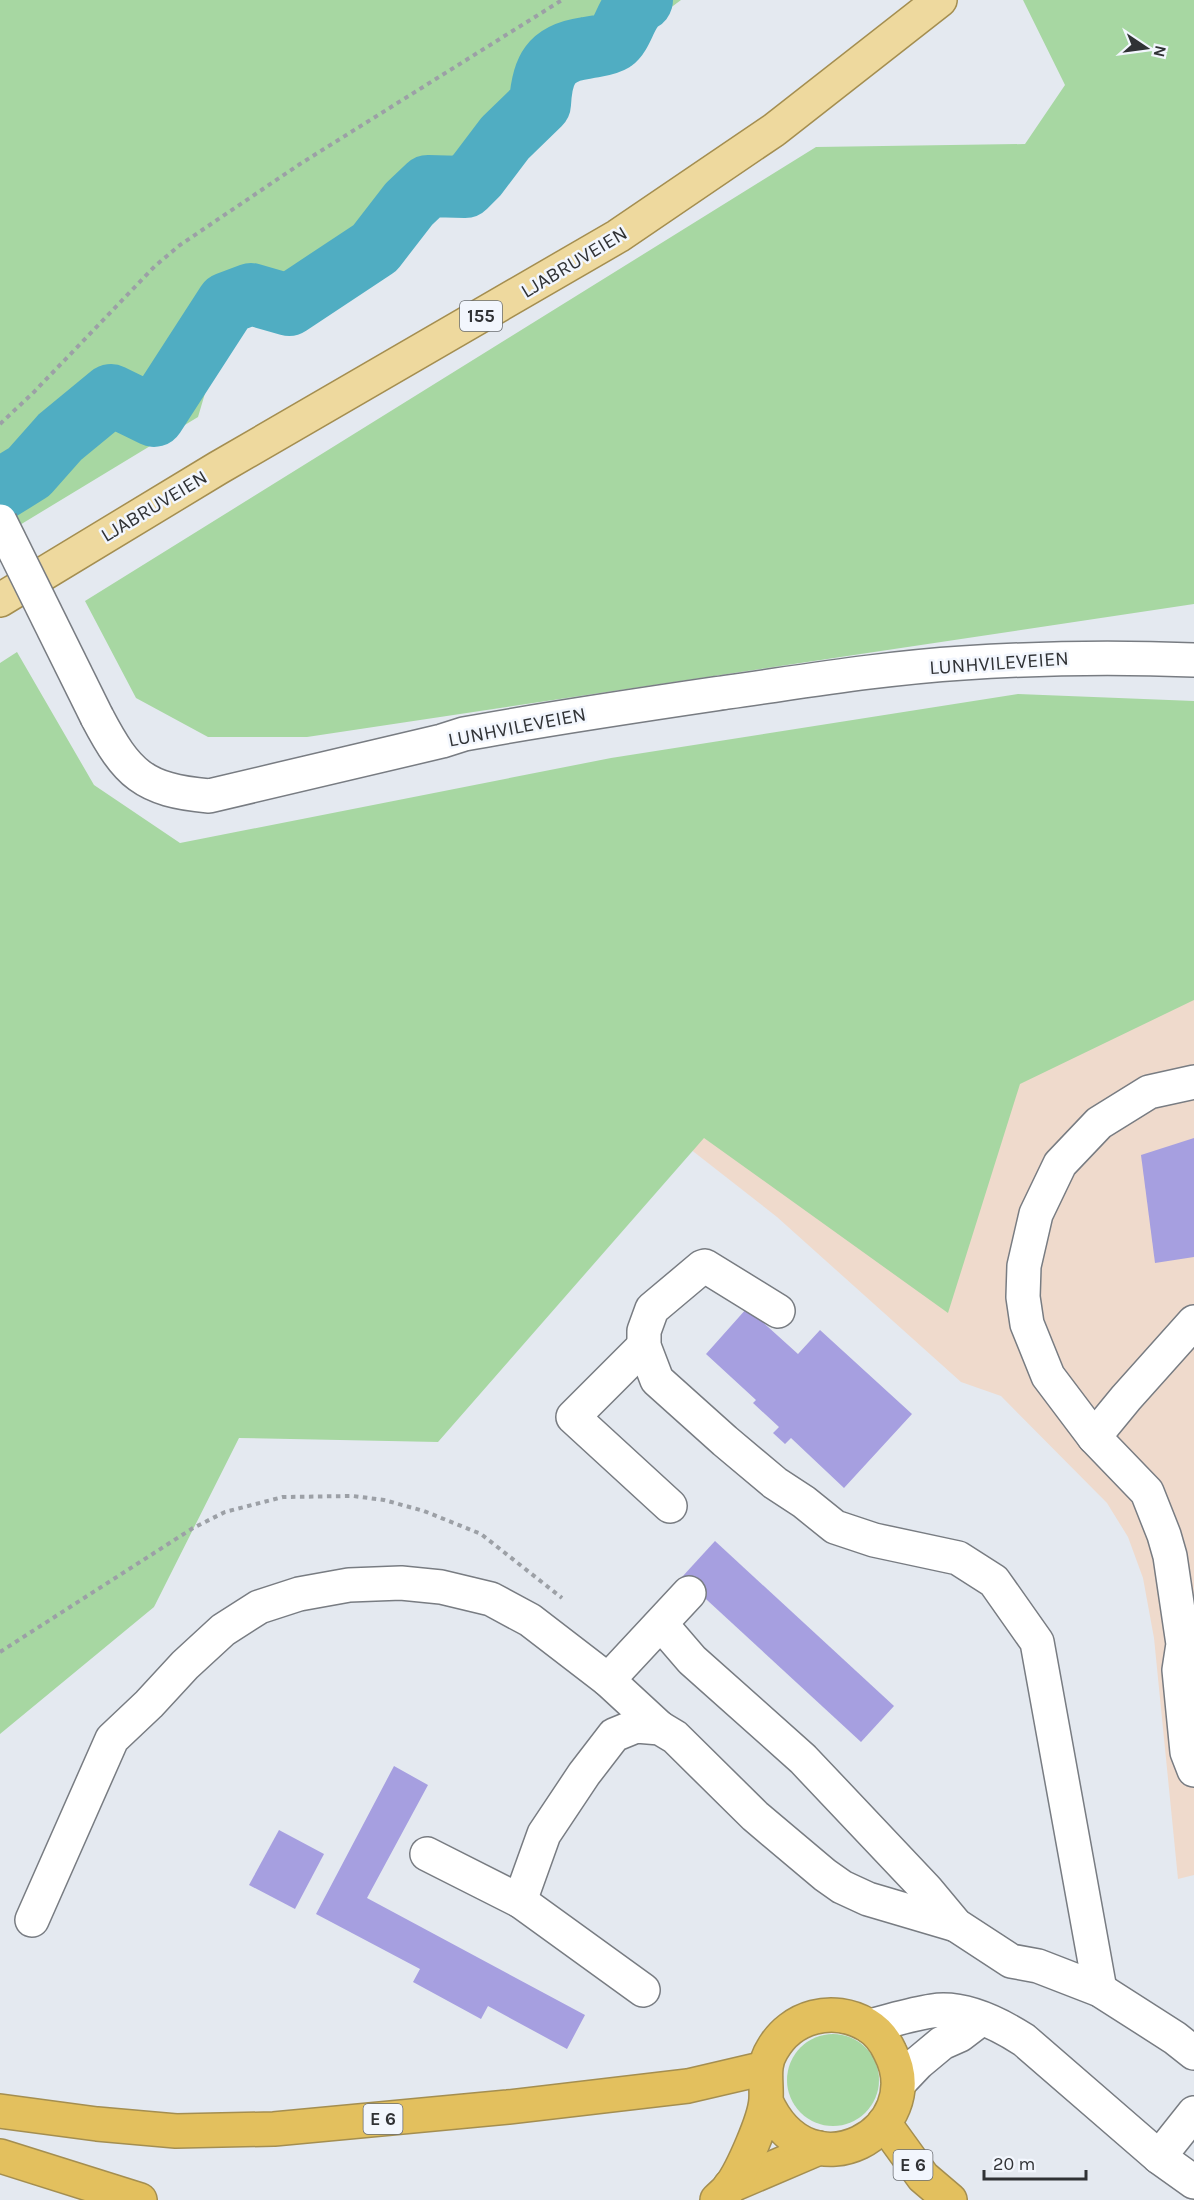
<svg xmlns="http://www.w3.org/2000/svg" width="1194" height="2200" viewBox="0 0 1194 2200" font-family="Karla,sans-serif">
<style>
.industrial{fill:#efdacc}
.green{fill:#a7d7a2}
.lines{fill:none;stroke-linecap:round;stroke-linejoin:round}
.river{stroke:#50adc2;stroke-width:62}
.building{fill:#a69fe0}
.minor-casing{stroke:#787c82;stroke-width:36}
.major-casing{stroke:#a48e50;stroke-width:36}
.highway-casing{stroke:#a48e50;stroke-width:36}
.path{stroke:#9ca0a6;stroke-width:4;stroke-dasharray:4.5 4.5;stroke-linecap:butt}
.minor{stroke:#fff;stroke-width:33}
.major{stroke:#eed99e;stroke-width:33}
.highway{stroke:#e3c05e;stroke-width:33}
.minor-bridge-casing{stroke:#787c82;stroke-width:36;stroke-linecap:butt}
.minor-bridge{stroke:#fff;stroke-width:33}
.labels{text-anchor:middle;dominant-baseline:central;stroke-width:5;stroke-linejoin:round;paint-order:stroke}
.shield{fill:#f2f6fd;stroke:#6a6d71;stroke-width:1.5}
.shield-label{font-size:18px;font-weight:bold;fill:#303235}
.street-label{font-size:20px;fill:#303235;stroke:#f2f6fd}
</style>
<rect width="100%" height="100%" fill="#e4e9f0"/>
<path class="industrial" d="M1194,969V1875L1178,1879L1154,1638L1143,1578L1128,1537L1107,1503L1001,1396L961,1382L777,1217L685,1145L674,1097Z"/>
<g class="green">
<path d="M0,0H681L219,346L198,417L0,537Z"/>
<path d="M1023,0H1194V604L307,737H208L136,698L85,601L816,147L1025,144L1065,85Z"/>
<path d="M17,652L94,785L180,843L611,758L1018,694L1194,701V1000L1020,1084L948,1313L704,1138L438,1442L239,1438L154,1607L0,1734V663Z"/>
<circle cx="833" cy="2080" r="46"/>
</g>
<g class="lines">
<path class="river" d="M0,490L29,472L60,437L111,395L154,416L227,303L251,294L289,305L375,248L409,204L428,186L465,187L477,175L505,138L540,104C542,70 550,53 586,48C595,46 605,46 613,41C624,33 626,9 642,0"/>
</g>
<g class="building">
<path d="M1194,1138V1257L1155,1263L1141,1155Z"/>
<path d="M747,1308L798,1354L820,1330L912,1414L844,1488L791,1438L785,1444L773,1433L779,1427L753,1403L756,1400L706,1354Z"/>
<path d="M715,1541L894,1706L861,1742L682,1577Z"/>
<path d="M394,1766L428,1785L367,1898L585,2015L567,2049L488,2006L481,2019L413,1982L420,1969L316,1914Z"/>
<path d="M279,1830L324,1854L295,1909L249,1885Z"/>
</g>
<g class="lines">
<defs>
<g id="minor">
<path d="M97,717C127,774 143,790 209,796L442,741L464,734C551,718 640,705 728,692C806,681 884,668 963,663C1040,658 1117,657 1194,660"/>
<path d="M1194,1082L1149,1092L1099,1123L1060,1164L1036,1214L1024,1266L1023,1297L1027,1324L1048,1376L1094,1437L1147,1492L1164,1535L1170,1556L1183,1644L1179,1670L1187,1752L1194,1770"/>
<path d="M778,1311L705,1266L702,1267L652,1309L644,1331V1346L657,1380L725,1441L775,1483L804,1502L835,1527L874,1540L958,1558L994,1581L1037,1642L1100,1990"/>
<path d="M644,1346L573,1417L670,1506"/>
<path d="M1094,1437L1126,1398L1194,1322"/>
<path d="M661,1624L692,1660L803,1759L926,1889L956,1925L1011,1961L1038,1966L1100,1990L1175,2038L1194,2053"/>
<path d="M608,1680L689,1593"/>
<path d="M427,1854L520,1901L544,1834L584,1774L614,1735L636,1726L660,1728L675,1737L755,1816L825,1875L842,1887L868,1899L956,1925"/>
<path d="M520,1901L643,1990"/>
<path d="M32,1920L112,1739L149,1704L185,1665L223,1630L259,1607L299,1594L349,1585L401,1583L441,1587L491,1599L530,1620L608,1680L660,1728"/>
<path d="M869,2026C890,2021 911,2014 932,2011C963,2006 999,2024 1024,2040L1159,2157L1194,2182"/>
<path d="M899,2083L918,2063L942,2043L960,2035L981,2019"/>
<path d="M1159,2157L1194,2113"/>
</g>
<path id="major" d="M0,600L218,468L618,236L774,130L940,0"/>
<g id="highway">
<path d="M0,2111L97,2124L176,2131L274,2129L508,2107L688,2086L765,2068"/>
<path d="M884,2123L923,2177L950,2200"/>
<path d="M0,2156L140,2200"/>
<path d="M730,2186L819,2148"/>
<path d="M717,2200C721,2196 726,2192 730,2187C742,2171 765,2119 766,2099C767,2081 762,2066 772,2050C791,2016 833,2005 867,2025C877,2031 885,2041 890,2052C930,2130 810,2199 766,2101"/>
</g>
</defs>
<use href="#minor" class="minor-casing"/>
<use href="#major" class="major-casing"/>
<use href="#highway" class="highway-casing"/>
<g class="path">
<path d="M0,424L34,392L155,266L180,245L300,164L562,0"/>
<path d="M0,1652L193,1528L225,1512L283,1497L353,1496L384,1500L424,1511L481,1534L562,1598"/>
</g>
<use href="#minor" class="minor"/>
<use href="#major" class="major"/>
<use href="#highway" class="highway"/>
<defs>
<path id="minor-bridge" d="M0,521L97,717"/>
</defs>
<use href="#minor-bridge" class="minor-bridge-casing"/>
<use href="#minor-bridge" class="minor-bridge"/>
</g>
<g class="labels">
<g class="shield">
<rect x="460" y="301" width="42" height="30" rx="4.5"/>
<rect x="363.5" y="2104" width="39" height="30" rx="4.5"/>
<rect x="893.5" y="2150" width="39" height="30" rx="4.5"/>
</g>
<g class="shield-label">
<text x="481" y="316">155</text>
<text x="383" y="2119">E 6</text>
<text x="913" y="2165">E 6</text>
</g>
<g class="street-label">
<text transform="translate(574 262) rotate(-31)">LJABRUVEIEN</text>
<text transform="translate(154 506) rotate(-31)">LJABRUVEIEN</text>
<text transform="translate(999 663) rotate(-4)">LUNHVILEVEIEN</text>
<text transform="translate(517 727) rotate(-11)">LUNHVILEVEIEN</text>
</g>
</g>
<g transform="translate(1146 48) rotate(103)" stroke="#f2f6fd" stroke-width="4.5" paint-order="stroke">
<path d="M0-4.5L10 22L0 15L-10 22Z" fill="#303235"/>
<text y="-9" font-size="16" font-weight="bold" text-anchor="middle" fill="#303235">N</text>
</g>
<path d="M984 2170v9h102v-9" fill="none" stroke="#303235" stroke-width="3"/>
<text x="993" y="2170" font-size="18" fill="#303235" stroke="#f2f6fd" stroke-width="4.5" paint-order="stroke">20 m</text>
</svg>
